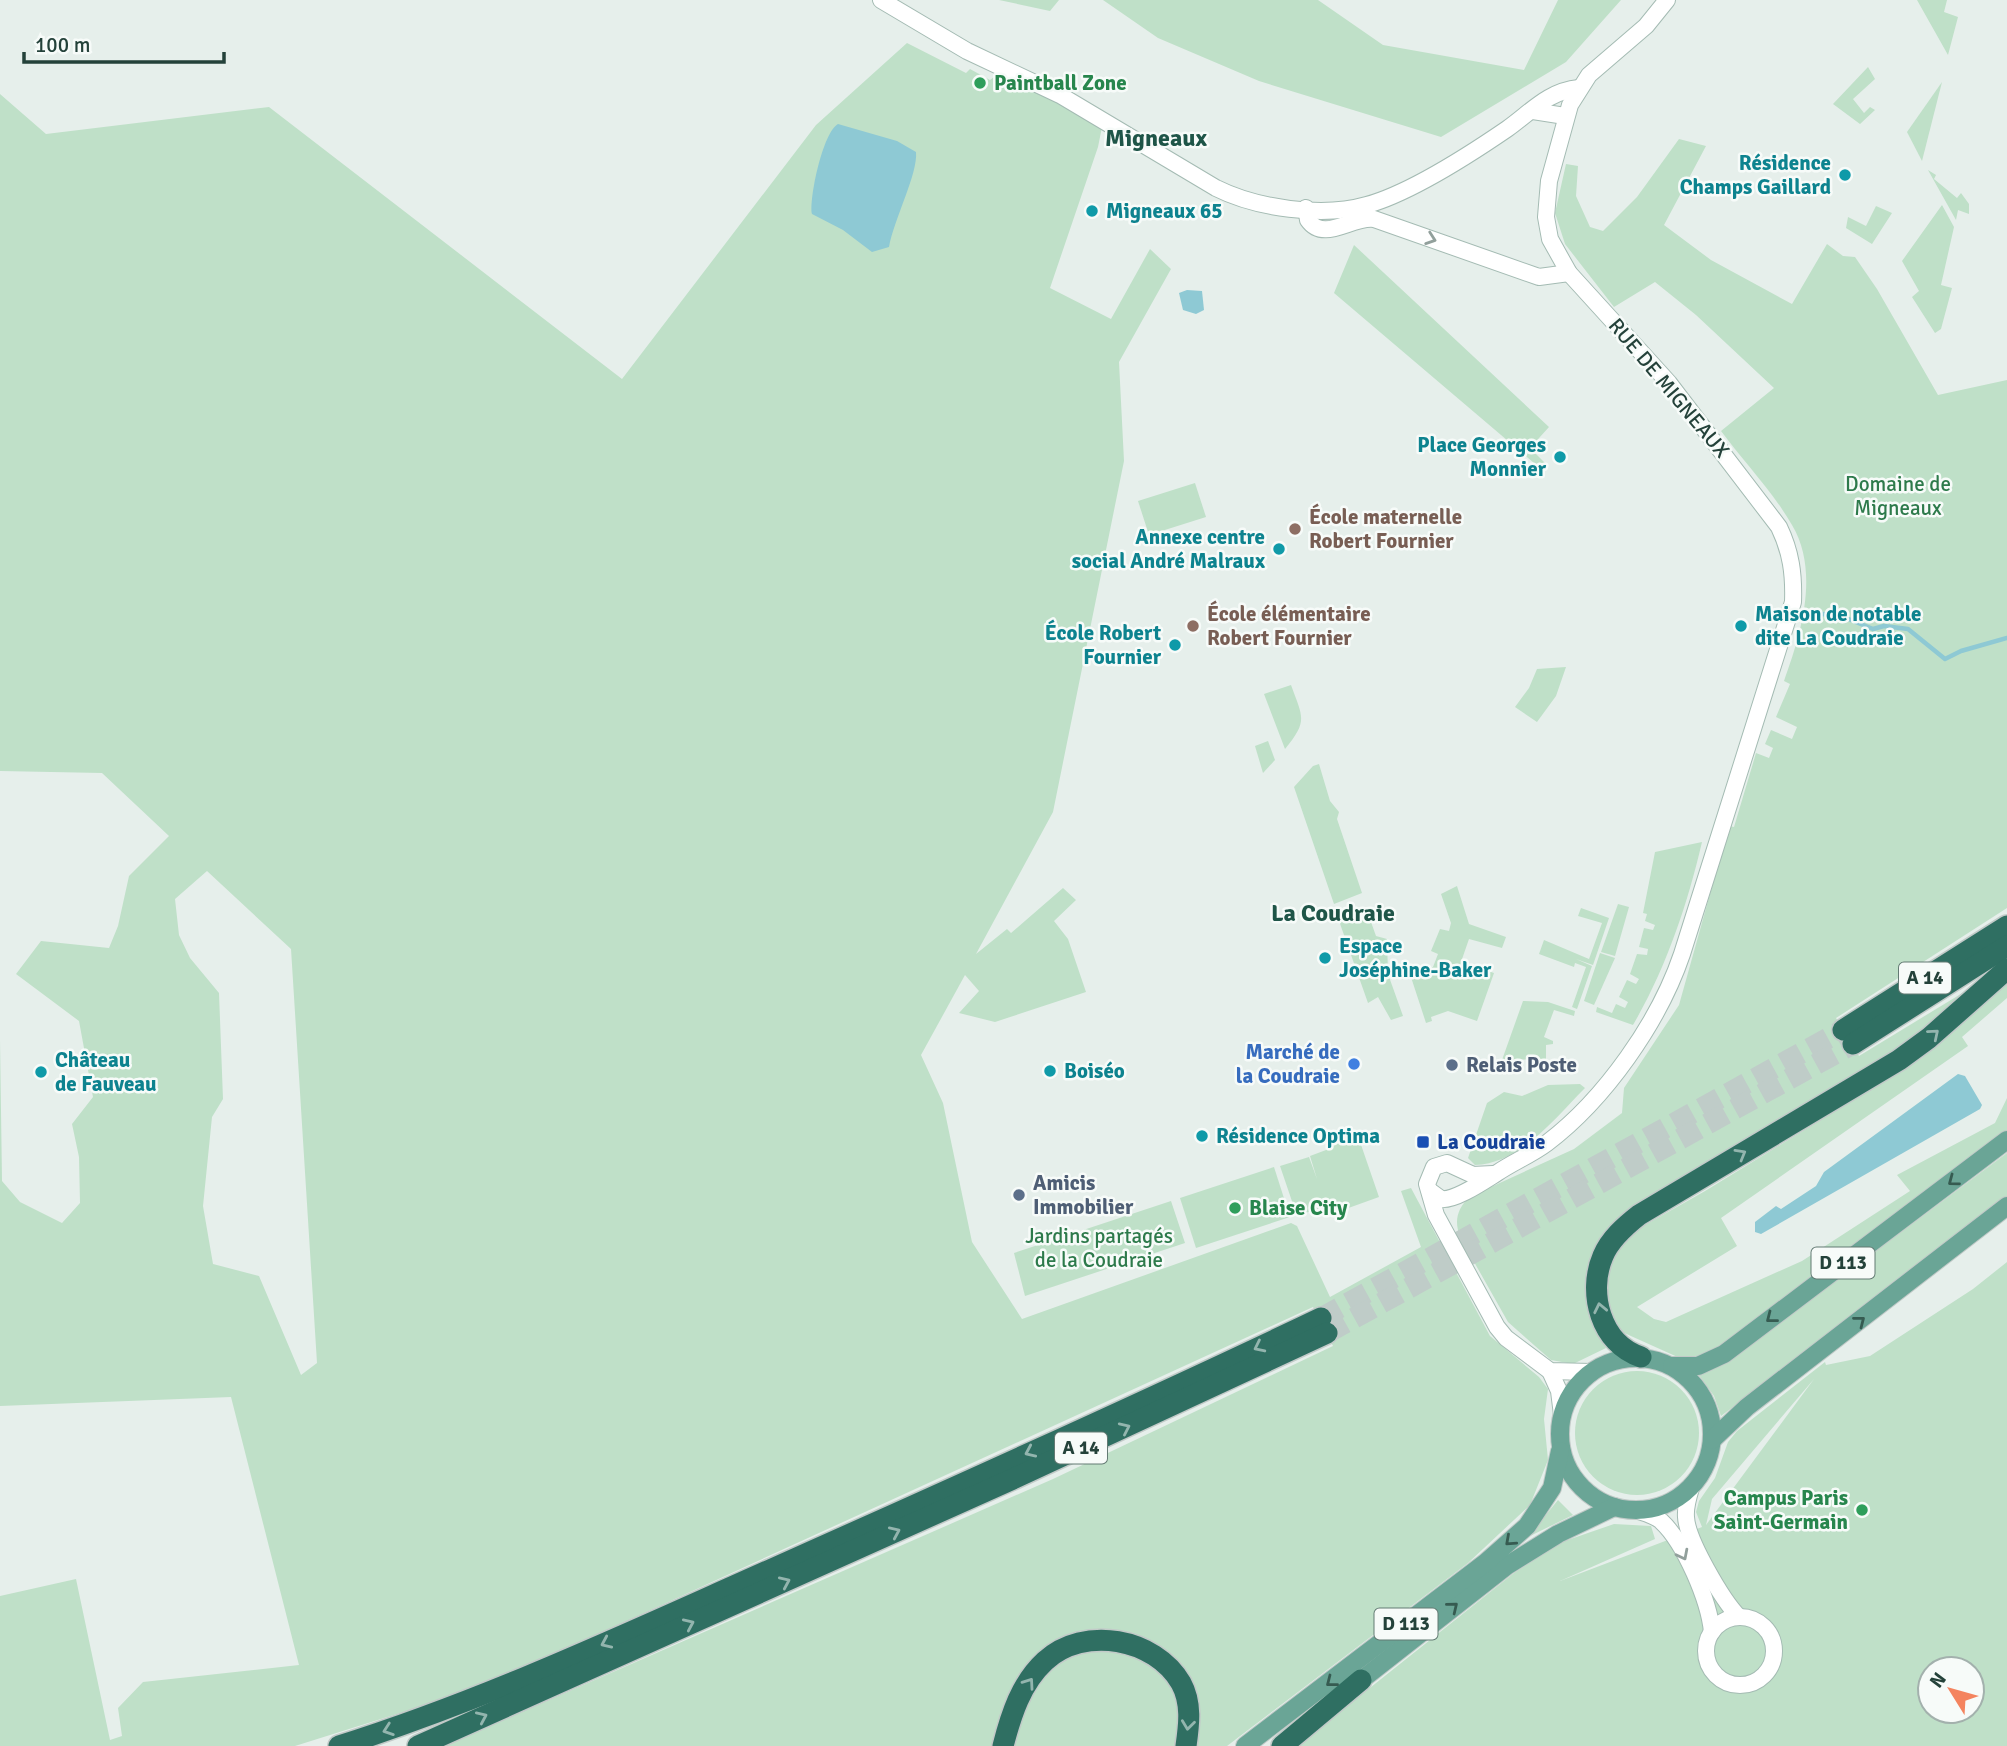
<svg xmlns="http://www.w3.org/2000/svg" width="2007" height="1746" viewBox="0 0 2007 1746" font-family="Signika,sans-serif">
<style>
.green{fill:#bfe0c8;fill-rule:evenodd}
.water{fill:#8ec9d4}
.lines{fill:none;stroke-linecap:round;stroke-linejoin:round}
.stream{stroke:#8ec9d4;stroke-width:4.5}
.highway-tunnel{stroke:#bfccc8;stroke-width:21;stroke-dasharray:21 10;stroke-linecap:butt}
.secondary-casing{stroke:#a4bbb3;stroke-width:18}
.primary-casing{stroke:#c2cac8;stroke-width:20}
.highway-casing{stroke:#c2cac8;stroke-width:24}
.secondary{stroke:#fff;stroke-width:16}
.primary{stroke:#6aa596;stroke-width:18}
.highway{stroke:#2f6f62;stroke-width:21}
.oneway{stroke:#92a09c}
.oneway2{stroke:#93b5ae}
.oneway3{stroke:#365b51}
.leisure-dot{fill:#2e9e5b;stroke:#f7fbf9;stroke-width:2.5}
.culture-dot{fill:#0f9aa8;stroke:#f7fbf9;stroke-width:2.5}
.education-dot{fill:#8d6e63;stroke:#f7fbf9;stroke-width:2.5}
.shop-dot{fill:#3f7fe0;stroke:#f7fbf9;stroke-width:2.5}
.service-dot{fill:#5c6f8a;stroke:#f7fbf9;stroke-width:2.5}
.transit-dot{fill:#1a4fb4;stroke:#f7fbf9;stroke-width:2.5}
.labels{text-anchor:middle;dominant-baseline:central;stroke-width:5;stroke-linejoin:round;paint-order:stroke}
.shield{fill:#f7fbf9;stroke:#637a73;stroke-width:2}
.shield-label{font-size:19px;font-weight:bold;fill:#24423a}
.leisure-label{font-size:21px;font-weight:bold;fill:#27864d;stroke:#f7fbf9;text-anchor:start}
.culture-label{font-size:21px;font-weight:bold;fill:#0d838f;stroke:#f7fbf9;text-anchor:start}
.street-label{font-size:21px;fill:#24423a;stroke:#f7fbf9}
.park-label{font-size:21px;fill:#2d7a4b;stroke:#f7fbf9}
.education-label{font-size:21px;font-weight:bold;fill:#785e54;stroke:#f7fbf9;text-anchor:start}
.shop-label{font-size:21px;font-weight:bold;fill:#366cbe;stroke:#f7fbf9;text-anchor:end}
.service-label{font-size:21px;font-weight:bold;fill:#4e5e75;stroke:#f7fbf9;text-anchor:start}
.transit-label{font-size:21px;font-weight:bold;fill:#164399;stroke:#f7fbf9;text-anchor:start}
.quarter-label{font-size:24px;font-weight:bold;fill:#1f5548;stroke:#f7fbf9}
</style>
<rect width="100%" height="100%" fill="#e6efeb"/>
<g class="green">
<path d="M999,0H1059L1050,11Z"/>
<path d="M1103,0H1318L1383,45L1524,70L1558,0H1621L1566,62L1441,137L1259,81L1158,38Z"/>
<path d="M1917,0H1947L1944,12L1958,17L1948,55Z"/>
<path d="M907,43L966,73L970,69L990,80L998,74L1046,95L1102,127L1098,147L1050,288L1111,319L1150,249L1171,269L1119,362L1124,461L1053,812L976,954L1007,929L1011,933L1063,888L1076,900L1054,921L1068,939L1086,992L995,1022L959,1013L979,991L965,975L921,1055L943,1103L972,1242L1022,1319L1291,1223L1297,1226L1330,1297L1421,1247L1401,1191L1411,1188L1490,1336L1539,1377L1548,1389L1544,1419L1548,1460L1530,1505L1468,1563L1227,1746H1194L1159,1647L1122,1632L1068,1635L1033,1663L996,1746H444L1053,1479L1333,1346L1313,1307L524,1668L432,1703L295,1746H0V1596L76,1579L110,1740L122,1736L118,1708L143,1682L299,1665L231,1397L0,1406V1040L2,1181L20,1202L62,1223L80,1203L79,1157L72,1124L93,1097L79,1021L16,974L41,941L109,948L118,926L129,876L169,836L102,773L0,771V94L46,134L269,107L622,379L816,125ZM207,871L291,949L317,1363L301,1375L259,1276L213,1264L203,1206L212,1117L223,1099L219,993L190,958L179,935L175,899Z"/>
<path d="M1868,67L1875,79L1853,99L1864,113L1870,107L1875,110L1860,124L1833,104Z"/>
<path d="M1942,82L1922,161L1907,132Z"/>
<path d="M1679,139L1706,146L1664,225L1711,260L1792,304L1827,244L1843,256L1855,257L1877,289L1938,395L2007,380V908L1836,1018L1859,1056L1987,978L1905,1048L1633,1211L1590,1312L1606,1348L1573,1364L1551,1360L1508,1322L1460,1237C1454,1220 1457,1210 1469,1197L1574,1149L1622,1113L1624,1088L1679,1005L1729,826L1734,827L1756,753L1769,758L1773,748L1765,744L1771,730L1792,739L1797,727L1776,717L1790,684L1784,681C1801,634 1820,572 1792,525C1773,492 1744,462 1721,431L1774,388L1696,315L1655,282L1614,307L1565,244L1555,213L1566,164L1578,166L1576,196L1590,227L1603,231L1637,197Z"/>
<path d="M1928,170L1936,175L1934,179L1957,198L1961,193L1969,204V214L1958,210L1956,220Z"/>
<path d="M1942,205L1954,227L1941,285L1952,288L1941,329L1935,333L1912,297L1919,291L1902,261Z"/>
<path d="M1876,206L1892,213L1872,244L1846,228L1848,217L1866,226Z"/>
<path d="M1354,245L1549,427L1530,448L1546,464L1541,469L1334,293Z"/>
<path d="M1195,483L1206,517L1149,535L1138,501Z"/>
<path d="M1566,667L1556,696L1537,722L1515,707L1529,688L1537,669Z"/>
<path d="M1291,685C1303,718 1308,721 1285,749L1264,694Z"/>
<path d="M1268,741L1275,760L1263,773L1255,746Z"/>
<path d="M1319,764L1330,801L1339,812L1337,819L1362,893L1334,904L1294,787L1313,766Z"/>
<path d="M1702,842C1687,906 1666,968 1633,1025L1596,1012L1597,1007L1612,1013L1616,1004L1625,1008L1628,1002L1619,997L1627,980L1636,984L1639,979L1630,974L1637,954L1647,955L1648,949L1639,947L1644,928L1653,930L1655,925L1645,921L1647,914L1643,913L1655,852Z"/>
<path d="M1457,886L1469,924L1506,937L1502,948L1469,939L1461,962L1494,973L1477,1021L1448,1011L1431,1017L1432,1021L1426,1023L1409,971L1414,969L1416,974L1433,967L1438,954L1431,951L1440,929L1449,931L1451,923L1441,894Z"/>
<path d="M1618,904L1629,907L1615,956L1601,952Z"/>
<path d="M1366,908L1376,936L1387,939L1388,974L1403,1016L1391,1020L1378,997L1368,1003L1338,918Z"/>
<path d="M1581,908L1609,918L1593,965L1576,959L1592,966L1577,1009L1572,1007L1586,967L1575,963L1574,967L1539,954L1544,940L1589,959L1602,923L1578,916Z"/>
<path d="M1600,953L1615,958L1594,1005L1584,1001Z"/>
<path d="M2007,983V998L1962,1037L1968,1046L1721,1218L1737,1246L1637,1307L1654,1319L1666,1322L1802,1261L1910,1191L1897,1175L1995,1123L2007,1098V1135L1706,1357L1682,1359L1622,1332L1612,1319L1607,1294L1610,1265L1620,1244L1638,1229L1705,1191L1922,1058Z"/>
<path d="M1523,1001L1548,1002L1575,1011L1574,1016L1554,1010L1544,1037L1553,1041V1044L1546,1045V1059L1502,1060Z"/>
<path d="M1580,1084L1585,1088C1555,1118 1521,1163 1475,1165L1468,1158L1487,1103L1504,1092L1522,1096L1548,1085Z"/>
<path d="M1358,1136L1379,1197L1329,1215L1325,1206L1297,1216L1280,1166L1309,1157L1317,1179L1310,1156L1326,1150V1146Z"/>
<path d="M2007,1153V1202L1721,1416L1714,1396L1699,1375L1726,1363Z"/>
<path d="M1274,1167L1290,1217L1196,1248L1180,1198Z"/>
<path d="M1171,1201L1185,1243L1025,1296L1014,1253Z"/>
<path d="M2007,1262V1746H1297L1514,1573L1559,1543L1614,1524L1651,1526L1655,1539L1560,1581L1702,1527L1696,1512L1699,1501L1715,1478L1728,1442L1737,1431L1825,1362L1826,1365L1870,1356L1973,1289ZM1814,1379L1706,1525L1712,1499ZM1930,1669H1972V1711H1930Z"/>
<circle cx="1637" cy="1433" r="62"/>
<path d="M1558,1500L1573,1515L1528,1537Z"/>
<path d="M1124,1648C1164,1668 1191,1699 1175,1746H1011C1025,1711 1040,1666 1080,1652C1092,1648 1110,1649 1124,1648Z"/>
</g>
<g class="water">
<path d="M838,124L897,141L916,152C918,174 894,219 889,247L872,252L843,230L812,214C809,198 823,132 838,124Z"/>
<path d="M1187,290L1202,291L1204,310L1196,314L1183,310L1179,293Z"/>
<path d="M1958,1074L1965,1076L1982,1105L1980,1109L1761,1234L1755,1232V1222L1776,1206L1781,1209L1816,1186L1824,1172Z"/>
</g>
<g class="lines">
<path class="stream" d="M1805,611L1846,618L1873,629L1884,626L1908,629L1945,659L1961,651L2007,638"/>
<g class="highway-tunnel">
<path d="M1321,1318L1843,1030"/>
<path d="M1327,1333L1853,1044"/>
</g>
<defs>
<g id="secondary">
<path d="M881,0L967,51L1060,95L1216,188C1256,208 1322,218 1367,205C1410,193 1469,155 1507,129C1531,112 1548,91 1579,88"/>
<path d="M1533,111L1565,116"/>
<path d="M1306,208L1308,220C1324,243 1352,216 1374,219L1539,277L1569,273"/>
<path d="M1493,1174L1473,1175L1447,1163L1434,1167L1427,1184L1436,1215L1497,1327L1506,1338L1550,1371L1591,1372"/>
<path d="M1430,1191L1441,1199C1455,1201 1484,1181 1497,1173C1513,1162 1531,1155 1547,1143C1605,1099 1659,1022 1682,954L1793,602C1794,574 1791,552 1779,527L1669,383L1569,273L1550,239L1546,217L1549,181L1570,105L1589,75L1646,26L1667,0"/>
<path d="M1550,1371L1559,1391L1562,1415"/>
<path d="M1692,1485C1689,1495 1685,1506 1686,1517C1687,1540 1723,1601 1739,1617"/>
<path d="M1636,1510C1644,1513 1654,1515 1661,1521C1685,1543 1709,1601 1712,1632"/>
<circle cx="1740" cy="1651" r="34"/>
</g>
<g id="primary">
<circle cx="1636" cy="1434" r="76"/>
<path d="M1672,1366H1698L1724,1354L2007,1140"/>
<path d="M1712,1440L1747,1407L2007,1206"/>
<path d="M1351,1688L1508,1565L1558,1534L1614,1507"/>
<path d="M1245,1746L1485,1563L1527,1526L1552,1488L1560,1451"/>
</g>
<g id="highway">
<path d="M1843,1030L2007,926"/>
<path d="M1853,1044L2007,946"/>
<path d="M1641,1357C1601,1344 1587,1293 1603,1256C1610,1239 1625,1226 1639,1215L1899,1060L1929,1038L2007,969"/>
<path d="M339,1746C488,1699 630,1632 772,1569C956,1487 1139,1405 1321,1318"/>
<path d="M418,1746L1015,1478L1327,1333"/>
<path d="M1003,1746C1011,1715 1021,1683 1045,1661C1084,1625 1155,1638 1181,1683C1192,1703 1189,1725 1186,1746"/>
<path d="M1282,1746L1361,1680"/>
</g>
</defs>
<use href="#secondary" class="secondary-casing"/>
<use href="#primary" class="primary-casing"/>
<use href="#highway" class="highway-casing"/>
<use href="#secondary" class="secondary"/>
<use href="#primary" class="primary"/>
<use href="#highway" class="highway"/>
</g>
<defs><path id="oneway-chevron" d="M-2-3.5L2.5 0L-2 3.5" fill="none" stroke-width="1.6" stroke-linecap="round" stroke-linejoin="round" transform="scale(1.75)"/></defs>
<g class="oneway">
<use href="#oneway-chevron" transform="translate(1431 239) rotate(19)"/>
<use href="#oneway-chevron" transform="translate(1683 1555) rotate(63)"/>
</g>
<g class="oneway2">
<use href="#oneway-chevron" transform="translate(1934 1034) rotate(-40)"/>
<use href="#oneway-chevron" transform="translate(1741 1154) rotate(-30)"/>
<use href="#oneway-chevron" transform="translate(1600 1308) rotate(-102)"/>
<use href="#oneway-chevron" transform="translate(1259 1347) rotate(154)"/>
<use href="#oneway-chevron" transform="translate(1125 1428) rotate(-25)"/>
<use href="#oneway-chevron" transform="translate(1030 1452) rotate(156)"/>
<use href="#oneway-chevron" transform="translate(895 1532) rotate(-24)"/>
<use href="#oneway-chevron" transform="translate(785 1582) rotate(-24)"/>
<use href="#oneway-chevron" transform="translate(689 1624) rotate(-24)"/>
<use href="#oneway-chevron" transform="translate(606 1643) rotate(156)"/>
<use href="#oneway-chevron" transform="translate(1029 1683) rotate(-55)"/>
<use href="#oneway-chevron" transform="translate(482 1717) rotate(-24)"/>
<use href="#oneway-chevron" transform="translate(1188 1725) rotate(97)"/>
<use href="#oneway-chevron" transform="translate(388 1730) rotate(161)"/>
</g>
<g class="oneway3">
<use href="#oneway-chevron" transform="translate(1953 1181) rotate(143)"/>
<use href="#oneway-chevron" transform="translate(1771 1318) rotate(142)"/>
<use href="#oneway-chevron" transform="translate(1860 1321) rotate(-38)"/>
<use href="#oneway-chevron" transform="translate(1510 1541) rotate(138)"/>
<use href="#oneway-chevron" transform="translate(1453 1607) rotate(-39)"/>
<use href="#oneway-chevron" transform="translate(1331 1682) rotate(142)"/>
</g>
<g class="leisure-dot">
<circle cx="980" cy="83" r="7"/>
<circle cx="1235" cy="1208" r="7"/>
<circle cx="1862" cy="1510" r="7"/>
</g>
<g class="culture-dot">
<circle cx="1845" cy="175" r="7"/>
<circle cx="1092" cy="211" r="7"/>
<circle cx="1560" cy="457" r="7"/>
<circle cx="1279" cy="549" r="7"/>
<circle cx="1741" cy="626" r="7"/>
<circle cx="1175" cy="645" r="7"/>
<circle cx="1325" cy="958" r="7"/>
<circle cx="1050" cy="1071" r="7"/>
<circle cx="41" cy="1072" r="7"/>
<circle cx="1202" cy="1136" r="7"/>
</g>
<g class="education-dot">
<circle cx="1295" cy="529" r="7"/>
<circle cx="1193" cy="626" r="7"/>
</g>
<circle class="shop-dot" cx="1354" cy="1064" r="7"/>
<g class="service-dot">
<circle cx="1452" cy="1065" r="7"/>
<circle cx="1019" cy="1195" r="7"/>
</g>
<rect class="transit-dot" x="1416" y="1135" width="14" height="14" rx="3.5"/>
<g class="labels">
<g class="shield">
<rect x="1899" y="962.5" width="52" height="31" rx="5"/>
<rect x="1811.5" y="1247.5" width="63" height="31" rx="5"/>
<rect x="1055" y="1432.5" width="52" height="31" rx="5"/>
<rect x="1374.5" y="1608.5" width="63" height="31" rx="5"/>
</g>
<g class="shield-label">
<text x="1925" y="978">A 14</text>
<text x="1843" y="1263">D 113</text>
<text x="1081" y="1448">A 14</text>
<text x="1406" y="1624">D 113</text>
</g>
<g class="leisure-label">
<text x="994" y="83">Paintball Zone</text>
<text x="1249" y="1208">Blaise City</text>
<text x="1848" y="1498" text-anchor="end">Campus Paris<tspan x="1848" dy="24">Saint-Germain</tspan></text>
</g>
<g class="culture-label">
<text x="1831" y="163" text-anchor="end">Résidence<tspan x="1831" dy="24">Champs Gaillard</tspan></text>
<text x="1106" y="211">Migneaux 65</text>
<text x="1546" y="445" text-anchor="end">Place Georges<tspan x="1546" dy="24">Monnier</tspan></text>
<text x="1265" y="537" text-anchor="end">Annexe centre<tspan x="1265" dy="24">social André Malraux</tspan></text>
<text x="1755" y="614">Maison de notable<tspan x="1755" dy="24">dite La Coudraie</tspan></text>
<text x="1161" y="633" text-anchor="end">École Robert<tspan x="1161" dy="24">Fournier</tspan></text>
<text x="1339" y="946">Espace<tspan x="1339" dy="24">Joséphine-Baker</tspan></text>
<text x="55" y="1060">Château<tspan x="55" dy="24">de Fauveau</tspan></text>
<text x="1064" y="1071">Boiséo</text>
<text x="1216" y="1136">Résidence Optima</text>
</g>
<g class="street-label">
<text transform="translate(1669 388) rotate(50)">RUE DE MIGNEAUX</text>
</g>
<g class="park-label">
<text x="1898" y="484">Domaine de<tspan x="1898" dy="24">Migneaux</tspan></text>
<text x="1099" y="1236">Jardins partagés<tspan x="1099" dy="24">de la Coudraie</tspan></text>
</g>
<g class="education-label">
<text x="1309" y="517">École maternelle<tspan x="1309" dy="24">Robert Fournier</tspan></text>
<text x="1207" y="614">École élémentaire<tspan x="1207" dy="24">Robert Fournier</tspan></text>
</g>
<g class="shop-label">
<text x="1340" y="1052">Marché de<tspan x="1340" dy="24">la Coudraie</tspan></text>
</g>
<g class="service-label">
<text x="1466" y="1065">Relais Poste</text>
<text x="1033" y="1183">Amicis<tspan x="1033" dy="24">Immobilier</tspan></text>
</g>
<g class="transit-label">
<text x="1437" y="1142">La Coudraie</text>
</g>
<g class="quarter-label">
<text x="1156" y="138">Migneaux</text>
<text x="1333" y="913">La Coudraie</text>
</g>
</g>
<g transform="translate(1951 1690) rotate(307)"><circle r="33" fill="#f7fbf9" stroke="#a3b1ad" stroke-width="2"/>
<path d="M0-5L12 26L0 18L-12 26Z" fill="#f4845f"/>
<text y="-10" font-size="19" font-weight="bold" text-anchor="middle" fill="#24423a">N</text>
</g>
<path d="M24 52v10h200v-10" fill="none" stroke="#24423a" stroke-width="3.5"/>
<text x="35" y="52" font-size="21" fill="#24423a" stroke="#f7fbf9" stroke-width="5" paint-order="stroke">100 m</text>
</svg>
